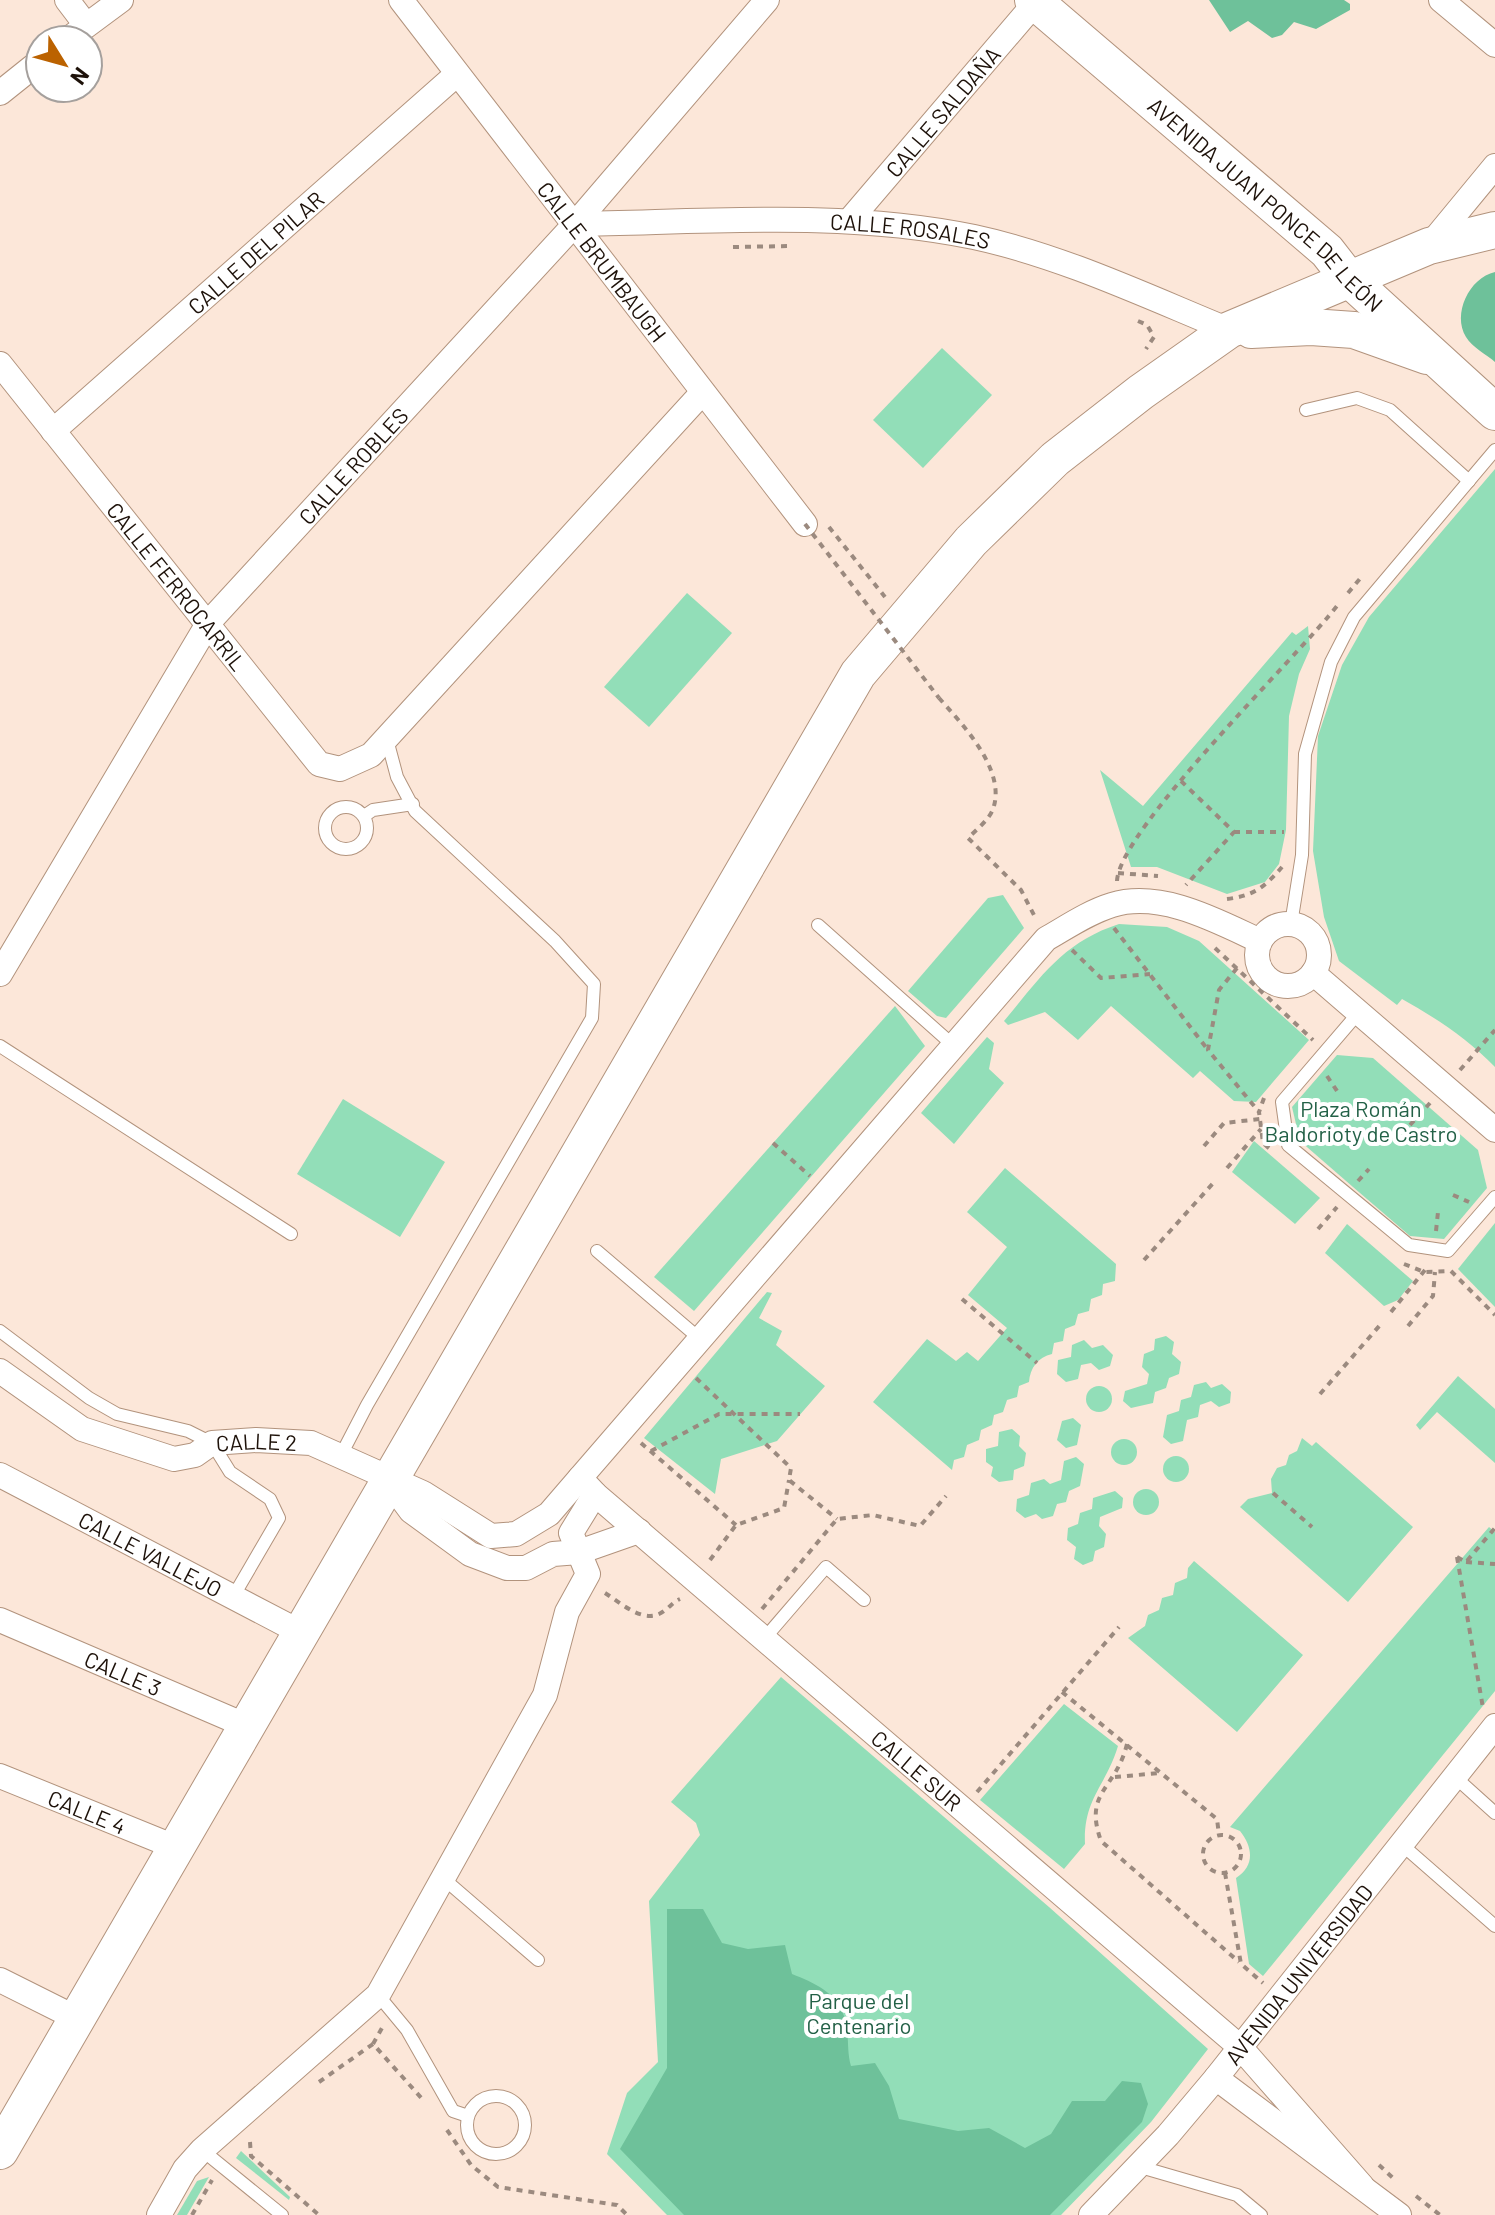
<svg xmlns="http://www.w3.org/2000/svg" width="1495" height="2215" viewBox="0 0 1495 2215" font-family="Barlow,sans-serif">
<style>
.green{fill:#92deb8}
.forest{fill:#6ec19a}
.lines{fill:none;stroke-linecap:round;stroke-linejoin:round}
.lane-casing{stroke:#b2937d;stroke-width:14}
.street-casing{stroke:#b2937d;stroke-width:26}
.secondary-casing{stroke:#b2937d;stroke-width:38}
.path{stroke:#9b8a7f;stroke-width:4;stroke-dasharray:6 6;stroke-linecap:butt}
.lane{stroke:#fff;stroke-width:12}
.street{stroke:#fff;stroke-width:24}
.secondary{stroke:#fff;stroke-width:36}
.path-bridge{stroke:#9b8a7f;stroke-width:4;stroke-dasharray:6 6;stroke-linecap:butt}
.labels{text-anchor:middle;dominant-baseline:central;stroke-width:8;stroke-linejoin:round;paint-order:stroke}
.street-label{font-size:22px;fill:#1d1109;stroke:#fff}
.park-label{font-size:22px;fill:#236147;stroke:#fff}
</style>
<rect width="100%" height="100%" fill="#fce7d9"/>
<g class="green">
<path d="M942,348L992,395L923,468L873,420Z"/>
<path d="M1495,469V1067C1468,1039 1436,1018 1402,999L1397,1005L1339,961L1324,917L1313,851L1318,736L1342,665L1369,617Z"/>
<path d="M687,593L732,633L649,727L604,687Z"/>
<path d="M1308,626L1310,649L1299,674L1289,716L1286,830L1279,864L1265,882L1227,894L1157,867H1131L1100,770L1143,806L1292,632L1296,635Z"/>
<path d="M1003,895L1024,928L946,1018L937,1016L908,991L988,898Z"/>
<path d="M1119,924L1167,927L1199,941L1309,1040L1256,1102L1234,1101L1200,1071L1193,1078L1111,1006L1078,1040L1045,1012L1008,1025L1004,1021C1040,978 1063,942 1119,924Z"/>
<path d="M895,1006L925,1046L694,1311L654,1277Z"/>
<path d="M987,1037L994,1043L989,1069L1004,1083L954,1144L921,1113Z"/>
<path d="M1337,1055L1373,1058L1478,1150L1487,1188L1444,1239L1410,1236L1353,1187L1300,1141L1292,1107Z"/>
<path d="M343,1099L445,1162L400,1237L297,1174Z"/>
<path d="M1254,1141L1320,1198L1295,1224L1232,1172Z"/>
<path d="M1005,1168L1116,1264L1115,1281L1103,1284L1102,1295L1091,1299L1089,1311L1078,1314L1075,1325L1065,1329L1063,1341L1054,1343L1052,1354C1038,1357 1030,1368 1029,1382L1019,1386L1017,1397L1007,1400L1003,1412L994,1415L992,1425L981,1430L979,1440L967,1445L964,1457L954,1460L952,1470L873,1402L927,1339L956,1361L967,1352L978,1361L1007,1328L968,1295L1007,1247L967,1212Z"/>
<path d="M1495,1223V1307L1458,1269Z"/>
<path d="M1347,1224L1413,1281L1398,1300L1384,1306L1325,1253Z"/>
<path d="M767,1292L772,1293L759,1318L782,1331L776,1345L825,1386L777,1441L721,1459L715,1494L644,1438Z"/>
<path d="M1166,1336L1174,1342L1172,1354L1181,1362L1179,1374L1169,1378L1166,1388L1155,1392L1153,1403L1131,1408L1123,1401L1125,1391L1147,1384L1149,1374L1142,1367L1144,1354L1154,1350L1155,1339Z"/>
<path d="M1084,1340L1092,1348L1103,1345L1113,1355L1110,1366L1099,1370L1091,1363L1081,1365L1078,1379L1066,1382L1057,1374L1058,1360L1071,1357L1072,1345Z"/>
<path d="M1458,1376L1495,1409V1463L1437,1412L1420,1430L1416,1425Z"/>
<path d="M1206,1382L1211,1388L1222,1384L1231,1392L1230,1403L1219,1407L1211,1401L1200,1405L1198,1417L1187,1420L1183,1441L1171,1444L1163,1437L1167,1415L1179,1411L1181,1400L1191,1397L1194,1385Z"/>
<circle cx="1099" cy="1399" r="13"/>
<path d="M1073,1418L1081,1425L1077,1445L1066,1448L1057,1440L1062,1421Z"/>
<path d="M1012,1429L1020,1436L1019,1446L1026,1453L1024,1466L1014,1470L1013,1480L999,1482L991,1476L993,1467L986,1462V1449L998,1446L999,1432Z"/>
<path d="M1302,1438L1312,1446L1316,1442L1413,1527L1348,1602L1240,1507L1248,1499L1272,1493L1271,1479L1277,1468L1286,1465L1289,1455L1297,1451Z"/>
<circle cx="1124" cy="1452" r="13"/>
<circle cx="1176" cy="1469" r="13"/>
<path d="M1076,1457L1084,1464L1080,1486L1069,1491L1066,1502L1057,1504L1053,1516L1042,1519L1036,1514L1025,1518L1016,1511L1017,1499L1029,1495L1031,1483L1044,1479L1050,1484L1061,1480L1064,1461Z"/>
<circle cx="1146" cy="1502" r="13"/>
<path d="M1115,1491L1123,1498L1122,1508L1100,1517L1099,1526L1106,1534L1104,1547L1095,1551L1093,1561L1083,1565L1074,1559L1076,1547L1067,1540L1068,1528L1078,1524L1080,1513L1092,1509L1093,1498Z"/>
<path d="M1489,1527L1495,1532V1691L1263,1976L1249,1964L1236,1878C1255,1866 1253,1847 1240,1831L1230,1827Z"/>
<path d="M1194,1561L1303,1655L1237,1732L1128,1638L1145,1626L1148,1615L1159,1610L1162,1598L1173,1595L1175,1583L1187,1578L1188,1568Z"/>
<path d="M781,1677L1049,1907L1208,2049L1151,2122L1061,2215H667L607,2154L627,2093L658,2062L649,1901L700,1835L696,1823L671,1802Z"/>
<path d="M1064,1704L1118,1746C1106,1786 1083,1799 1085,1844L1064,1869L980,1800Z"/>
<path d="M241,2151L290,2197L289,2200L236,2158Z"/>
<path d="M209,2177L187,2215H177L197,2181Z"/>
</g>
<g class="forest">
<path d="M1209,0H1344L1350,4V10L1316,29L1294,22L1282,35L1272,38L1248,21L1230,32Z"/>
<path d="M1495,272V362C1487,355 1472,347 1466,337C1452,314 1469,278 1495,272Z"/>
<path d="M667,1909H703L722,1943L748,1949L785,1945L792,1974C814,1983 835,1991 844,2016C850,2031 846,2050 851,2066L875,2063L889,2086L899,2119L958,2131L989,2128L1025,2148L1051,2134L1072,2101H1105L1122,2081L1141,2083L1148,2104L1142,2122L1050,2215H684L620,2149L667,2068Z"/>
</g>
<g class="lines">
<defs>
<g id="lane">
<path d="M1306,410L1357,398L1390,410L1469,481"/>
<circle cx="346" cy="828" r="21"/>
<path d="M364,816L373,810L413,804"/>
<path d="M1291,924L1302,855L1305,754L1331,662L1354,617L1495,450"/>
<path d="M818,925L954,1046"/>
<path d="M1360,1011L1282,1102L1288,1145L1409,1245L1448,1251L1495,1197"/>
<path d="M0,1046L291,1234"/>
<path d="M597,1251L700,1339"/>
<path d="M0,1331L89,1398L117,1414L188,1431L212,1443L230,1472L270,1499L279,1518L233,1597"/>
<path d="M340,1457L367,1405L592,1018L594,984L555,941L415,811L397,777L389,747L381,750"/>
<path d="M764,1639L826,1567L864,1600"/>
<path d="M1455,1777L1495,1813"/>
<path d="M1400,1843L1495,1926"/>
<path d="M444,1879L538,1960"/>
<path d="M378,1995L407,2030L453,2111L468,2116"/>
<circle cx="496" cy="2125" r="29"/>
<path d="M202,2150L282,2215"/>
<path d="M1137,2166L1237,2195L1261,2215"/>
</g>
<g id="street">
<path d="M67,0L86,25"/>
<path id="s1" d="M401,0L805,524"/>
<path d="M1441,0L1495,45"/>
<path d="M67,40L121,0"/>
<path d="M0,93L40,61"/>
<path id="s2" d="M849,221L1036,2"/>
<path id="s3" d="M575,224C707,222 844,210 974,237C1062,256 1146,296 1229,330"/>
<path d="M1429,246L1495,166"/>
<path id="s4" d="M0,364L319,764L340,769L371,755L702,393"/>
<path id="s5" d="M53,431L457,74"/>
<circle cx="1288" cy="955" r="31"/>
<path d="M1313,973L1495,1130"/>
<path id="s6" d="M0,974L209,622L575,224L767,0"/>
<path id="s7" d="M0,1371L82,1429L174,1459L195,1455L212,1443L256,1440L311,1443L423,1493L491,1536L516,1534L549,1514L580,1478"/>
<path id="s8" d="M0,1475L300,1632"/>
<path d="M388,1480L411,1511L470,1554L507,1568H526L553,1554L579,1552L639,1531"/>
<path id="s9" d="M595,1494L1240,2047L1362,2186"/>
<path id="s10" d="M0,1620L247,1726"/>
<path id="s11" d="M0,1776L175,1847"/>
<path d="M0,1980L76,2018"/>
<path d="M1216,2078L1399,2215"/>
<path d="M159,2215L185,2169L202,2150L378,1995L545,1695L567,1612L588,1574L571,1533L595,1494L580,1478L1046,939C1067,927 1089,912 1112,905C1161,890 1217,921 1260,941"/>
<path id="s12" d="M1091,2215L1168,2135L1216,2078L1495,1726"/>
</g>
<g id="secondary">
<path id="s13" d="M1033,0L1327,251L1348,278L1495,412"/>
<path d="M1251,330L1311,327L1354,330L1427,356"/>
<path d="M0,2151L858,674L971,541L1055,459L1141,392L1229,330L1429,246L1495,230"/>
</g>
</defs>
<use href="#lane" class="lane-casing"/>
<use href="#street" class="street-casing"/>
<use href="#secondary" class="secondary-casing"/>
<g class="path">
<path d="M733,247L792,246"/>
<path d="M1138,321L1147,325L1154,337L1146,349"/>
<path d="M829,527L885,597"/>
<path d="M1348,593L1363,575"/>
<path d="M939,698C962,724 1007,770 993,809C989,820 976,830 968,838L1021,890L1036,919"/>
<path d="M1181,781L1234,832L1186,885"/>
<path d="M1234,832H1284"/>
<path d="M1118,873L1158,876"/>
<path d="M1117,881C1119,830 1297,657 1337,606"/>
<path d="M1227,899C1253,896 1265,887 1282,867"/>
<path d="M1114,928L1208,1050"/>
<path d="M1215,948L1313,1040"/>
<path d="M1072,950L1101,978L1150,974"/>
<path d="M1237,968L1219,990L1208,1050L1259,1112"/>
<path d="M1460,1070L1495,1030"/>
<path d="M1327,1076L1337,1091"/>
<path d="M1264,1098L1259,1112L1263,1143L1270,1149"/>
<path d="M1410,1125L1430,1103"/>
<path d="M773,1143L810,1176"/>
<path d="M1204,1146L1224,1123L1260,1119"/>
<path d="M1227,1168L1261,1129"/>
<path d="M1358,1181L1369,1169"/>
<path d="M1453,1195L1469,1202"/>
<path d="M1318,1229L1337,1207"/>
<path d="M1436,1231L1438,1212"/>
<path d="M1144,1260L1216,1180"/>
<path d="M1404,1264L1424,1272L1449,1271"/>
<path d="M1451,1271L1495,1315"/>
<path d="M962,1299L1037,1363"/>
<path d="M1391,1312L1425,1270"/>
<path d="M1408,1326L1433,1296L1435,1272"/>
<path d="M696,1378L791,1468L789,1480L837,1519"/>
<path d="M1320,1394L1381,1324"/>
<path d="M641,1443L736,1525"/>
<path d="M651,1451L719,1414H800"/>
<path d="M1273,1493L1312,1527"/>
<path d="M1457,1557L1483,1708"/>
<path d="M1457,1557L1466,1562L1495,1528"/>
<path d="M710,1560L736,1525L784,1508L789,1480"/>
<path d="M1466,1562L1495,1564"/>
<path d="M605,1593C621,1603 645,1626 664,1611C670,1607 673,1602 680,1599"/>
<path d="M762,1609L837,1519L873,1515L920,1526L946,1496"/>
<path d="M1062,1692L1217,1819L1219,1835"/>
<path d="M1127,1744C1116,1790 1083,1791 1101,1841L1239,1962"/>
<path d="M1115,1777L1160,1773"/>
<path d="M977,1792L1119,1627"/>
<circle cx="1222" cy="1854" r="19"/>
<path d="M1225,1873L1241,1964L1263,1983"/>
<path d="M373,2044L382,2028"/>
<path d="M319,2082L373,2044L424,2101"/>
<path d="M447,2130L471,2165L498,2187L617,2205L627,2215"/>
<path d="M250,2142L251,2156L319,2215"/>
<path d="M1379,2165L1393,2178"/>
<path d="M1416,2196L1440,2215"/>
<path d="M192,2215L212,2180"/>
</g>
<use href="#lane" class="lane"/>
<use href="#street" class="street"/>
<use href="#secondary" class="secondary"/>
<path class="path-bridge" d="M805,524L939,698"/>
</g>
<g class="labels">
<g class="street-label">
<text stroke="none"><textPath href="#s2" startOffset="144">CALLE SALDAÑA</textPath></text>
<text stroke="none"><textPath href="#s13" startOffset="310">AVENIDA JUAN PONCE DE LEÓN</textPath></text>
<text stroke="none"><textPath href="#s3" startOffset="336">CALLE ROSALES</textPath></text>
<text stroke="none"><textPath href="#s5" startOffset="270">CALLE DEL PILAR</textPath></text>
<text stroke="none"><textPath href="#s1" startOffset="330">CALLE BRUMBAUGH</textPath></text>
<text stroke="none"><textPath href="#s6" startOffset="622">CALLE ROBLES</textPath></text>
<text stroke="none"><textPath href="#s4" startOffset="284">CALLE FERROCARRIL</textPath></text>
<text stroke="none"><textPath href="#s7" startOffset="284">CALLE 2</textPath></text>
<text stroke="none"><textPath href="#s8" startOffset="170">CALLE VALLEJO</textPath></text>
<text stroke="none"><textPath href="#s10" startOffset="134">CALLE 3</textPath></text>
<text stroke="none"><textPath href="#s9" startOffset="424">CALLE SUR</textPath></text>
<text stroke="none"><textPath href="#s11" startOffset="94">CALLE 4</textPath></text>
<text stroke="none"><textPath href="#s12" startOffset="318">AVENIDA UNIVERSIDAD</textPath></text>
</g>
<g class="park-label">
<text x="1361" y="1108">Plaza Román<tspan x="1361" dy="25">Baldorioty de Castro</tspan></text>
<text x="859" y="2000">Parque del<tspan x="859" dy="25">Centenario</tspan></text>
</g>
</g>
<g transform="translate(64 64) rotate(127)"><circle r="38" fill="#ffffff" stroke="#a5a09d" stroke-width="2"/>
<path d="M0-6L14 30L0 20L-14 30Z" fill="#bb6200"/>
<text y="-12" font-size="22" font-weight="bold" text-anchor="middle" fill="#1d1109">N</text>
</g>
</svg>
